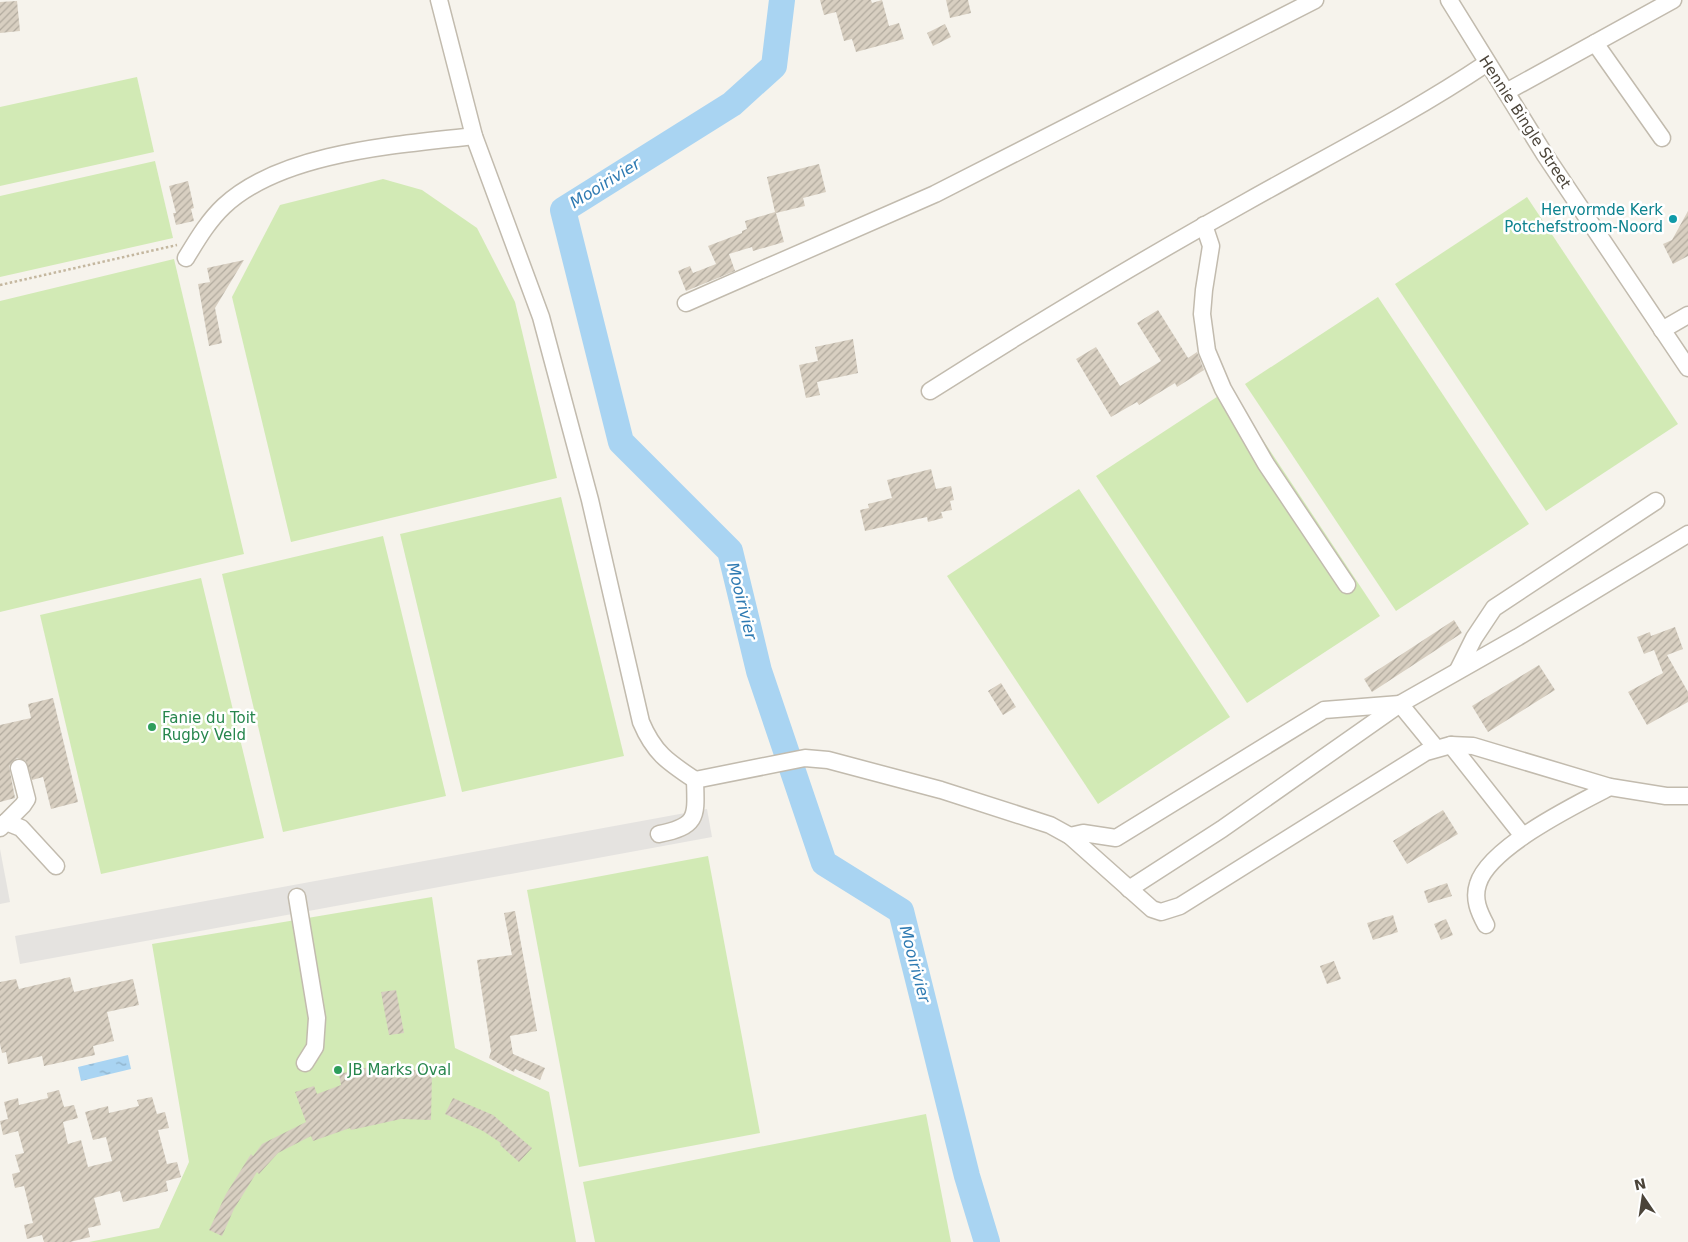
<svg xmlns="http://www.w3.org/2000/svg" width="1688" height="1242" viewBox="0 0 1688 1242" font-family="'DejaVu Sans',sans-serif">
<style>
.pitch{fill:#d2eab5}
.parking{fill:#e5e3e0}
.water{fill:url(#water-ripples)}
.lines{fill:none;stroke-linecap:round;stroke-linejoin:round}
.river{stroke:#a9d4f2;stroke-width:26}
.building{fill:url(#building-hatch)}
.minor-casing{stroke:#c2bbae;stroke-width:19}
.path{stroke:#c4b79f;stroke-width:2.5;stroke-dasharray:2.5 2.5;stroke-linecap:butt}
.minor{stroke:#fff;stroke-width:16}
.culture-dot{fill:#0f9aa8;stroke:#fff;stroke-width:2}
.leisure-dot{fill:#2e9e5b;stroke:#fff;stroke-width:2}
.labels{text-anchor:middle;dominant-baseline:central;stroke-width:5;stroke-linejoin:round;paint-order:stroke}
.street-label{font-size:15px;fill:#4b4439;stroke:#fff}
.culture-label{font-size:15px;fill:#0d838f;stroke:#fff;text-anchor:end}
.leisure-label{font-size:15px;fill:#27864d;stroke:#fff;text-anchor:start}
.water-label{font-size:16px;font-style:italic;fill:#2e7ab2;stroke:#fff}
</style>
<defs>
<pattern id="water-ripples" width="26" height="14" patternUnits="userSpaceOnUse" patternTransform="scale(1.25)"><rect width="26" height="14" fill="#a9d4f2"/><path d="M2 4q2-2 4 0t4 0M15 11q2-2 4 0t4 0" fill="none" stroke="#8caec5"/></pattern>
<pattern id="building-hatch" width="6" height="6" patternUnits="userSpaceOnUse" patternTransform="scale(1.25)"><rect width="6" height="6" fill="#d8cfc1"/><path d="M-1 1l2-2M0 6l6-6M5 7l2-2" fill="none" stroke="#b1aa9e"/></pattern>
</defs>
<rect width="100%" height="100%" fill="#f6f3ec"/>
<g class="pitch">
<path d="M137,77L154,152L0,186V107Z"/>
<path d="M155,161L173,238L0,277V196Z"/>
<path d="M383,179L422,190L477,228L515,302L557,478L291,542L232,297L280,205Z"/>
<path d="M1527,197L1678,424L1546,511L1395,284Z"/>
<path d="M174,259L244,554L0,612V301Z"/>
<path d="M1378,297L1529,524L1396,611L1245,384Z"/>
<path d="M1229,389L1380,616L1247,703L1096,476Z"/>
<path d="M1079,489L1230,717L1098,804L947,576Z"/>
<path d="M561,497L624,756L462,792L400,534Z"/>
<path d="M383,536L446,796L283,832L222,574Z"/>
<path d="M201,578L264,838L101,874L40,615Z"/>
<path d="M708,856L760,1133L579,1167L527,890Z"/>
<path d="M432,897L455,1048L549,1092L576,1242H89L159,1228L189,1162L152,944Z"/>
<path d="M926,1114L951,1242H595L583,1182Z"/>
</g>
<g class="parking">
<path d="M707,809L712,837L20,964L15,936Z"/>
<path d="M0,849L10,902L0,904Z"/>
</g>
<path class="water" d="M128,1055L131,1069L81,1081L78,1067Z"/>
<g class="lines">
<path class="river" d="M782,0L774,66L732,104L563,210L621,442L730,551L759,671L824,863L901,911L967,1176L987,1242"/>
</g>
<g class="building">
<path d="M820,0H871L872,3L882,0L889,26L899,23L904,39L856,52L852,39L844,41L836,12L824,15Z"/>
<path d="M946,0H968L971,13L950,18Z"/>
<path d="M17,1L20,31L0,33V2Z"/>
<path d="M945,24L951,37L933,46L927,33Z"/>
<path d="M819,164L826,192L803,198L805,206L776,213L784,242L753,251L752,247L729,254L735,271L686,291L678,271L690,266L693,273L716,264L708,246L742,233V231L747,229L745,221L775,212L767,177Z"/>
<path d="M188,181L194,208L191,209L194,221L176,225L173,213H176L169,186Z"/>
<path d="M1688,211V256L1673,264L1663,244L1672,240Z"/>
<path d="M244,260L215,308L222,343L209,346L198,284L210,282L207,268Z"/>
<path d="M1158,310L1188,358L1197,352L1204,370L1177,387L1175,383L1139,405L1137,402L1111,417L1076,359L1096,347L1120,386L1161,361L1137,323Z"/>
<path d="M853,339L858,373L817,382L820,395L806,398L799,365L818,361L815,347Z"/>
<path d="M931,469L936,489L951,486L954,500L950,501L952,510L941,512L943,518L928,522L927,517L865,531L860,510L869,508L868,504L892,498L887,480Z"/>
<path d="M1454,620L1462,633L1372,692L1364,679Z"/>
<path d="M1675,627L1683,649L1667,655L1688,692V702L1647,725L1628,692L1663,673L1654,650L1644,654L1637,637L1650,632L1651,636Z"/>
<path d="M1539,665L1555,690L1488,732L1472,706Z"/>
<path d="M1001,683L1016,707L1003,715L988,691Z"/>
<path d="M53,698L78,802L51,809L43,777L32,780L26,761L17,758L9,766L15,798L0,802V725L31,718L28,704Z"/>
<path d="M1443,810L1458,834L1407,864L1393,841Z"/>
<path d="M1447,883L1452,896L1428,903L1424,891Z"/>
<path d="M515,911L537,1031L510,1036L513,1054L545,1068L540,1080L515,1069L514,1072L489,1058L491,1051L477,960L512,955L504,913Z"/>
<path d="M1393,915L1398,932L1373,940L1367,923Z"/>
<path d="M1446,919L1453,935L1441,940L1434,924Z"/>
<path d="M1334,961L1341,979L1327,984L1320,966Z"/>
<path d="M70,977L74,992L133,979L139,1005L107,1012L114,1041L93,1046L95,1055L44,1066L42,1056L8,1064L6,1052L2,1053L0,1044V982L16,979L19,989Z"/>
<path d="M396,990L404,1033L389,1035L381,992Z"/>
<path d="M380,1065L382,1077L411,1078V1070L432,1071L431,1120L401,1119L351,1130L350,1128L313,1141L311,1136L278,1153L259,1174L257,1172L234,1209L222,1236L209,1230L226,1194L251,1154L253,1156L262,1144L306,1122L295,1092L314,1086L317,1094L341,1085L339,1074Z"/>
<path d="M59,1090L64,1107L74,1105L78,1118L63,1122L68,1144L81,1140L88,1167L112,1161L106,1137L93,1140L85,1112L108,1106L109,1113L139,1106L137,1100L152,1097L157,1114L165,1112L169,1128L158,1130L167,1164L177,1162L181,1177L166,1181L168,1191L153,1195L123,1202L120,1191L94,1198L101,1225L88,1228L90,1237L70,1242H44L42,1235L27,1239L24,1225L33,1223L24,1186L15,1188L12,1174L20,1172L15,1155L24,1153L18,1131L3,1135L0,1121L8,1119L4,1102L18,1098L19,1105L48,1098L47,1093Z"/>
<path d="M453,1098L493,1115L532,1148L519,1162L500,1145L501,1143L483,1131L445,1114Z"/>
</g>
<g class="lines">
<defs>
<g id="minor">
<path d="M439,0L474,136L541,317L590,500L641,722C654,753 668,762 695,780"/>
<path d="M1449,0L1545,155L1688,368"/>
<path d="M1595,43L1662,138"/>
<path d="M1506,92L1673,0"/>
<path d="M1204,225L1211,246L1204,290L1202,314L1207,351L1223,389L1266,464L1347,585"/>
<path d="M186,258C197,240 208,221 224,206C282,152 397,145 474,136"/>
<path d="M686,303L935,194L1315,0"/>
<path d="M1662,330L1688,315"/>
<path d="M930,391C1034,325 1140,261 1248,201C1328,156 1411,114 1487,63"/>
<path d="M1458,670L1474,638L1494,608L1656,501"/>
<path d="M1451,745L1523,836"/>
<path d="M6,822L21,828L56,866"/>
<path d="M0,828L23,805L27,799L19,768"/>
<path d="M659,834C699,826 696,816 695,780L805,758L828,760L941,790L1050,825L1070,836L1152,909L1161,912L1180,906L1426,752L1451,745L1473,746L1610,787L1666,796H1688"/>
<path d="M1070,836L1083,833L1116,838L1324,710L1400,704L1436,748"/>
<path d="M1129,889L1222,829L1400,704L1518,637L1688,534"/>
<path d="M297,897L317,1018L315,1047L305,1063"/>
<path d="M1486,925C1479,912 1473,899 1478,884C1489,847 1577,804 1610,787"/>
</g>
</defs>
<use href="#minor" class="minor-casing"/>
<path class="path" d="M0,285L177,245"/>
<use href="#minor" class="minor"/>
</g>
<circle class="culture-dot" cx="1673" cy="219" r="5"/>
<g class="leisure-dot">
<circle cx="152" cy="727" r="5"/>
<circle cx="338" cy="1070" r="5"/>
</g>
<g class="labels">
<g class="street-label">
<text transform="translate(1525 122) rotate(57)">Hennie Bingle Street</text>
</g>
<g class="culture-label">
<text x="1663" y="210">Hervormde Kerk<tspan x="1663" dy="17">Potchefstroom-Noord</tspan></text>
</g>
<g class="leisure-label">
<text x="162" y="718">Fanie du Toit<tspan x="162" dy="17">Rugby Veld</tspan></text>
<text x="348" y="1070">JB Marks Oval</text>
</g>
<g class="water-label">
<text transform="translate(605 183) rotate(-32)">Mooirivier</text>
<text transform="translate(742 601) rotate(76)">Mooirivier</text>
<text transform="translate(915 964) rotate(75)">Mooirivier</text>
</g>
</g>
<g transform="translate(1643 1197) rotate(347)" stroke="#ffffff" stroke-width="4" paint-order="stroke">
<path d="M0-4L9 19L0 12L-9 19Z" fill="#4b4439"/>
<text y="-8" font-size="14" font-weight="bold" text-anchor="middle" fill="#4b4439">N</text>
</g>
</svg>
